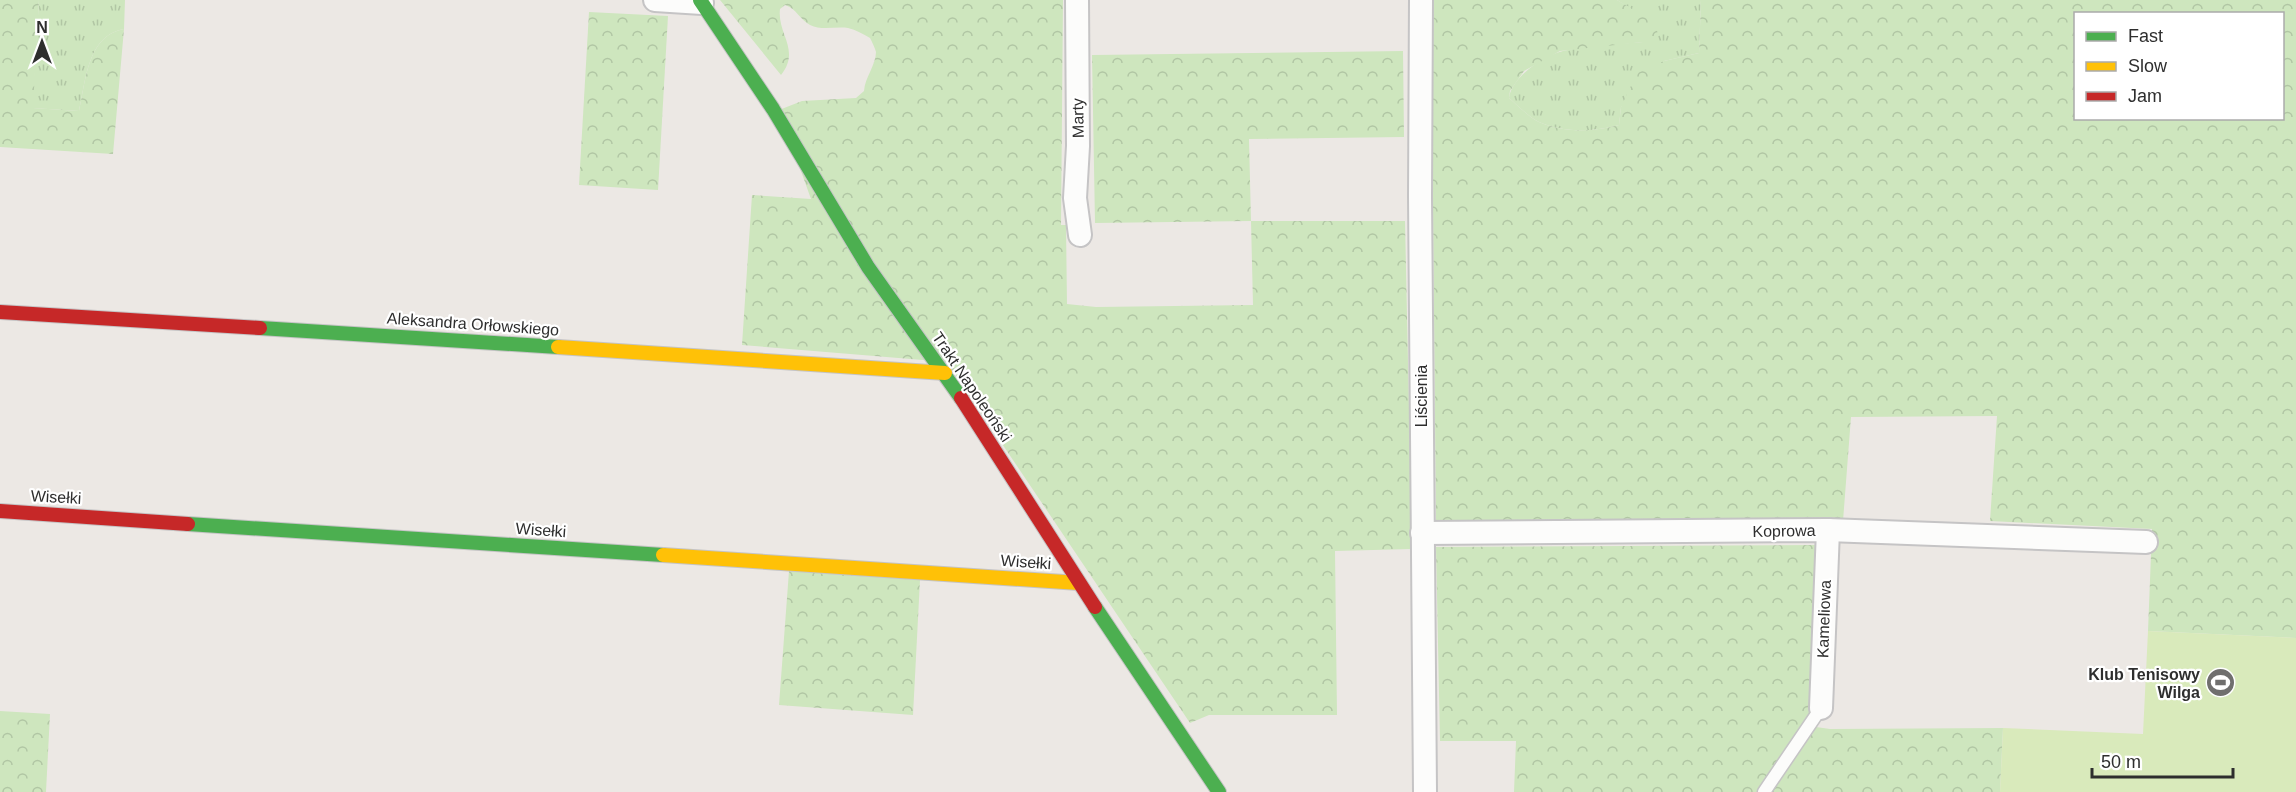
<svg xmlns="http://www.w3.org/2000/svg" width="2296" height="792" viewBox="0 0 2296 792" font-family="Helvetica,sans-serif">
<style>
.grass{fill:url(#grass-tufts)}
.forest{fill:url(#forest-crowns);fill-rule:evenodd}
.pitch{fill:#d9eabb}
.lines{fill:none;stroke-linecap:round;stroke-linejoin:round}
.lane-casing{stroke:#c5c4c5;stroke-width:15}
.street-casing{stroke:#c5c4c5;stroke-width:26}
.fast-casing{stroke:#c5c4c5;stroke-width:16}
.slow-casing{stroke:#c5c4c5;stroke-width:16}
.jam-casing{stroke:#c5c4c5;stroke-width:16}
.lane{stroke:#fcfcfb;stroke-width:12}
.street{stroke:#fcfcfb;stroke-width:22}
.fast{stroke:#4caf50;stroke-width:14}
.slow{stroke:#ffc107;stroke-width:14}
.jam{stroke:#c62828;stroke-width:14}
.labels{text-anchor:middle;dominant-baseline:central;stroke-width:4.5;stroke-linejoin:round;paint-order:stroke}
.street-label{font-size:16px;fill:#2e2e2e;stroke:#fff}
.poi-label{font-size:16px;font-weight:bold;fill:#2e2e2e;stroke:#fff;text-anchor:end}
</style>
<defs>
<pattern id="grass-tufts" width="24" height="20" patternUnits="userSpaceOnUse" patternTransform="scale(1.5)"><rect width="24" height="20" fill="#cee6be"/><path d="M3 7l-1-3M5 7V3M7 7l1-3M15 17l-1-3M17 17v-4M19 17l1-3" fill="none" stroke="#b1c6a4"/></pattern>
<pattern id="forest-crowns" width="20" height="18" patternUnits="userSpaceOnUse" patternTransform="scale(1.5)"><rect width="20" height="18" fill="#cee6be"/><path d="M2 6a3 3 0 1 1 6 0M12 15a3 3 0 1 1 6 0" fill="none" stroke="#b1c6a4"/></pattern>
</defs>
<rect width="100%" height="100%" fill="#ece8e4"/>
<g class="grass">
<path d="M39,0H125L124,29C87,36 86,81 79,111L32,108Z"/>
<path d="M1617,0H1701L1699,53L1664,61L1621,107L1619,125C1594,132 1564,133 1539,122C1529,117 1518,106 1509,98C1511,78 1544,55 1563,51C1589,45 1617,44 1643,42L1633,10Z"/>
</g>
<g class="forest">
<path d="M0,0H39L33,108L79,111C86,81 87,36 124,29L113,154L0,147Z"/>
<path d="M720,0H1063L1061,225H1066L1067,304L1096,307L1253,305L1251,221L1095,223L1092,55L1403,51L1404,137L1249,139L1251,221H1405L1412,549L1335,551L1337,715H1209L1190,723L947,362L742,345L752,195L811,199L779,110L802,101L856,98L864,91C865,77 876,65 876,52C875,48 872,42 870,38C863,34 856,30 848,28C836,26 822,31 810,25C800,20 797,9 785,5L780,9C777,34 801,50 781,75Z"/>
<path d="M1431,0H1617L1654,21L1658,34L1643,42L1560,51L1524,71L1510,91L1509,98C1518,106 1529,117 1539,122C1564,133 1594,132 1619,125L1621,107L1637,73L1664,61L1699,53L1701,0H2296V638L2148,631L2152,529L1990,521L1997,416L1851,417L1843,521H1436ZM2076,14H2282V118H2076Z"/>
<path d="M589,12L668,16L658,190L579,185Z"/>
<path d="M1819,545L1809,726L1830,729L2003,728L2000,792H1514L1516,741H1440L1436,547Z"/>
<path d="M789,571L920,580L913,715L779,705Z"/>
<path d="M0,711L50,714L46,792H0Z"/>
</g>
<path class="pitch" d="M2148,631L2296,638V792H2000L2003,728L2143,734Z"/>
<g class="lines">
<defs>
<path id="lane" d="M1764,792L1821,708"/>
<g id="street">
<path d="M655,0L702,3"/>
<path d="M1077,0L1078,146L1075,198L1080,235"/>
<path d="M1421,0L1420,196L1425,792"/>
<path d="M1422,533L1828,530L2146,542"/>
<path d="M1821,708L1828,530"/>
</g>
<g id="fast">
<path d="M700,0L773,109L868,267L961,398"/>
<path d="M260,328L558,347"/>
<path d="M188,524L663,555"/>
<path d="M1095,607L1219,792"/>
</g>
<g id="slow">
<path d="M558,347L945,373"/>
<path d="M663,555L1079,583"/>
</g>
<g id="jam">
<path d="M0,312L260,328"/>
<path d="M961,398L1095,607"/>
<path d="M0,511L188,524"/>
</g>
</defs>
<use href="#lane" class="lane-casing"/>
<use href="#street" class="street-casing"/>
<use href="#fast" class="fast-casing"/>
<use href="#slow" class="slow-casing"/>
<use href="#jam" class="jam-casing"/>
<use href="#lane" class="lane"/>
<use href="#street" class="street"/>
<use href="#fast" class="fast"/>
<use href="#slow" class="slow"/>
<use href="#jam" class="jam"/>
</g>
<defs>
<symbol id="stadium-disc" viewBox="-11 -11 22 22"><circle r="9.5" fill="#706f6e" stroke="#fff"/><path d="M0-5a6.5 5 0 1 0 0 10a6.5 5 0 1 0 0-10ZM-3.5-1.8h7v3.6h-7Z" fill="#fff"/></symbol>
</defs>
<g fill-rule="evenodd">
<use href="#stadium-disc" x="2204" y="666" width="33" height="33"/>
</g>
<g class="labels">
<g class="street-label">
<text transform="translate(1078 118) rotate(-91)">Marty</text>
<text transform="translate(473 324) rotate(4)">Aleksandra Orłowskiego</text>
<text transform="translate(972 387) rotate(56)">Trakt Napoleoński</text>
<text transform="translate(1421 396) rotate(-90)">Liścienia</text>
<text transform="translate(56 497) rotate(3)">Wisełki</text>
<text transform="translate(541 530) rotate(4)">Wisełki</text>
<text transform="translate(1784 531) rotate(-1)">Koprowa</text>
<text transform="translate(1026 562) rotate(4)">Wisełki</text>
<text transform="translate(1824 619) rotate(-88)">Kameliowa</text>
</g>
<g class="poi-label">
<text x="2200" y="674">Klub Tenisowy<tspan x="2200" dy="18">Wilga</tspan></text>
</g>
</g>
<rect x="2074" y="12" width="210" height="108" fill="#ffffff" stroke="#ababab" stroke-width="1.5"/>
<rect x="2086" y="32" width="30" height="9" fill="#4caf50" stroke="#ababab" stroke-width="1.5"/>
<text x="2128" y="42" font-size="18" fill="#2e2e2e">Fast</text>
<rect x="2086" y="62" width="30" height="9" fill="#ffc107" stroke="#ababab" stroke-width="1.5"/>
<text x="2128" y="72" font-size="18" fill="#2e2e2e">Slow</text>
<rect x="2086" y="92" width="30" height="9" fill="#c62828" stroke="#ababab" stroke-width="1.5"/>
<text x="2128" y="102" font-size="18" fill="#2e2e2e">Jam</text>
<g transform="translate(42 42)" stroke="#ffffff" stroke-width="4.5" paint-order="stroke">
<path d="M0-4.5L10 22L0 15L-10 22Z" fill="#2e2e2e"/>
<text y="-9" font-size="16" font-weight="bold" text-anchor="middle" fill="#2e2e2e">N</text>
</g>
<path d="M2092 768v9h141v-9" fill="none" stroke="#2e2e2e" stroke-width="3"/>
<text x="2101" y="768" font-size="18" fill="#2e2e2e" stroke="#ffffff" stroke-width="4.5" paint-order="stroke">50 m</text>
</svg>
